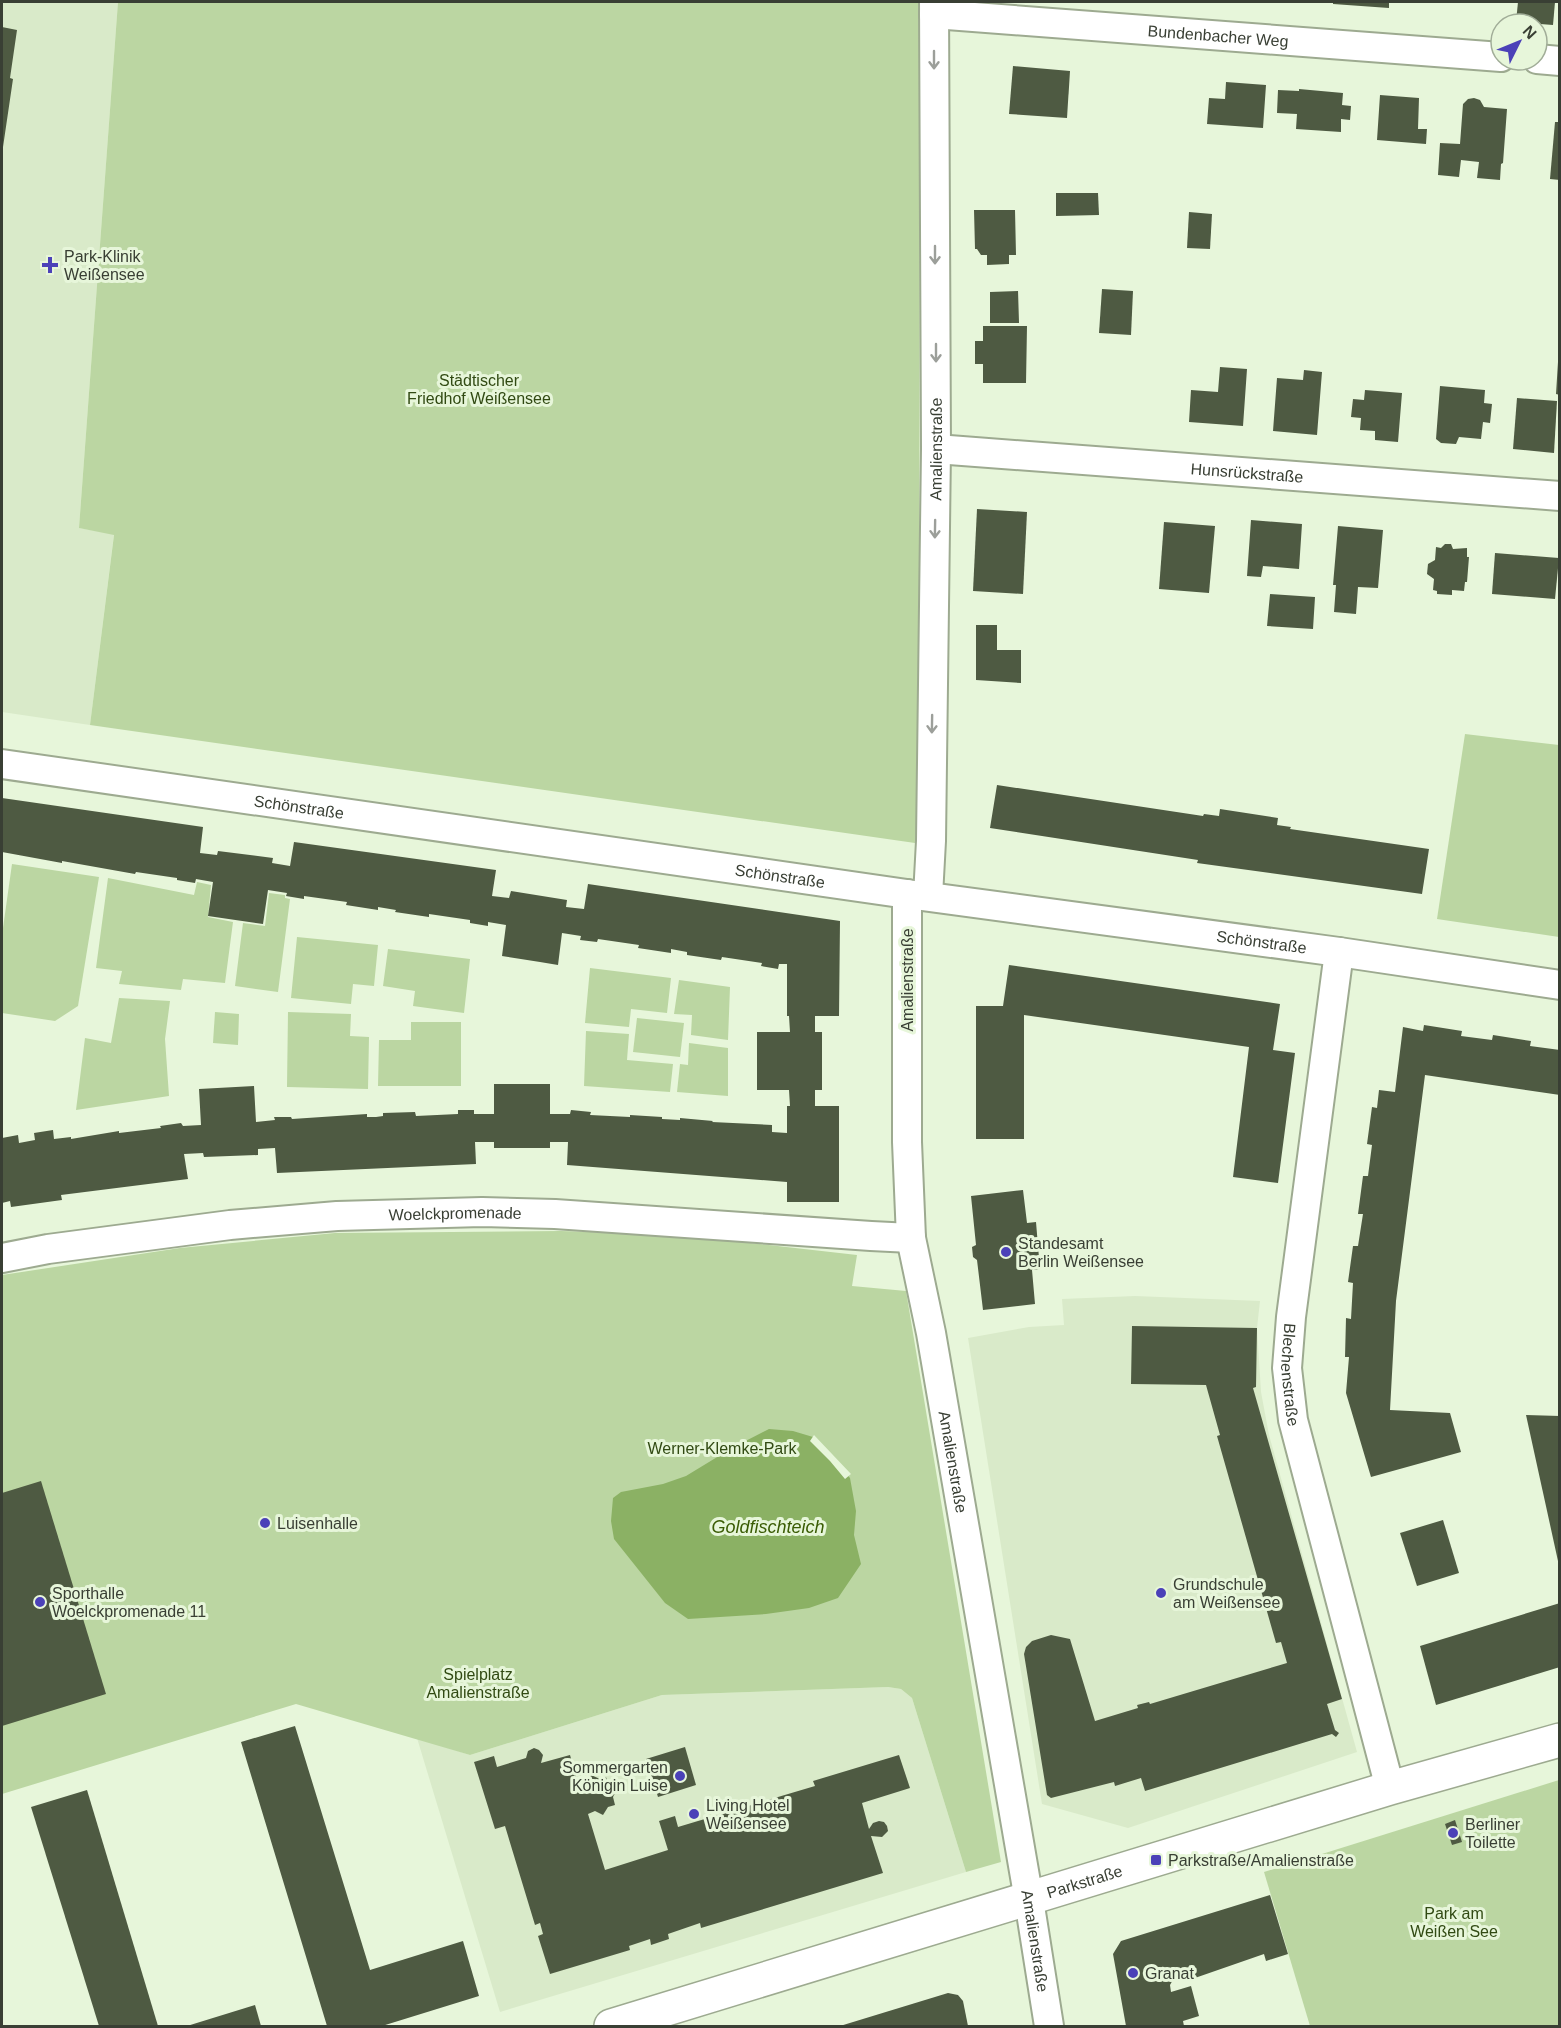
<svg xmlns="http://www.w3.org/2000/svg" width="1561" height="2028" viewBox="0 0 1561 2028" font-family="Arial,sans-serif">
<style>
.built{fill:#d9eac9}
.green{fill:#bbd6a2}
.water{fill:#8bb164}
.pier{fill:#e7f6da}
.building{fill:#4e5a42}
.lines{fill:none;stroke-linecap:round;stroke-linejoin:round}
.minor-casing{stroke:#9daa90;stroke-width:32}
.tertiary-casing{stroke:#9daa90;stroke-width:36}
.minor{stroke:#fff;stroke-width:28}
.tertiary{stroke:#fff;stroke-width:33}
.oneway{stroke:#9c9f9a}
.poi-dot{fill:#4b41b8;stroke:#e7f6da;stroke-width:2}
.labels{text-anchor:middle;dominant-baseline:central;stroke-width:6;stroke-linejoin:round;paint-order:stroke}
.street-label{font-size:16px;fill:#393f34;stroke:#e7f6da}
.poi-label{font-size:16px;fill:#393f34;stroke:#e7f6da;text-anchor:start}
.park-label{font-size:16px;fill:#314a13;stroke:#e7f6da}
.water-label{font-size:18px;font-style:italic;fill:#3a5c04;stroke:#e7f6da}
</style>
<rect width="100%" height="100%" fill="#e7f6da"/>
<g class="built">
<path d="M2,2H118L79,528L114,534L90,725L2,712Z"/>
<path d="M1135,1296L1260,1301L1257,1328L1261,1392L1269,1435L1357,1752L1128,1828L1042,1804L968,1338L1029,1327L1064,1325L1062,1299Z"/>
<path d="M888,1687L901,1689L912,1698L966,1872L500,2012L417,1738L470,1755L662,1695Z"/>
</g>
<g class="green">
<path d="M118,2H920L919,803L915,843L90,725L114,535L79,528Z"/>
<path d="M1465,734L1559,745V937L1437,919Z"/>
<path d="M12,864L99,877L78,1006L55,1021L2,1013V935Z"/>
<path d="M108,878L194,895L197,882L211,885L208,917L233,922L225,983L183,979L181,990L119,984L122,971L96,968Z"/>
<path d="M269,893L285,895V898L290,899L278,992L235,986L243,923L265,926Z"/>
<path d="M297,937L378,945L374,986L353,984L351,1004L291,998Z"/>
<path d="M388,949L470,959L464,1013L413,1006L415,991L383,986Z"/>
<path d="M590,968L671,978L667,1013L631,1009L629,1027L585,1023Z"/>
<path d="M679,980L730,987L728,1040L691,1035L692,1015L674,1014Z"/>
<path d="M119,998L170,1001L165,1039L169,1096L76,1110L85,1038L111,1043Z"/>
<path d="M215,1012L239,1014L238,1045L213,1043Z"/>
<path d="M288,1012L351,1014L350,1036L369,1037L368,1089L287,1087Z"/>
<path d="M637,1018L684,1023L680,1057L633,1052Z"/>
<path d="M411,1022H461V1086H378L379,1040H411Z"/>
<path d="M586,1031L629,1034L627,1060L673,1064L670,1092L584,1086Z"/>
<path d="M689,1043L728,1048V1096L677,1092L680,1064L688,1065Z"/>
<path d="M561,1231L681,1235L857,1255L852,1286L906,1291L1001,1862L966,1872L912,1698L901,1689L888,1687L662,1695L470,1755L296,1704L2,1794V1275L180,1248L335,1233Z"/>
<path d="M1559,1780V2026H1310L1264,1872Z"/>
</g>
<path class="water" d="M769,1429L793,1431L813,1437L850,1478L856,1511L854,1535L861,1564L838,1598L809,1608L766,1614L688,1619L665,1603L614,1539L611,1521L613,1498L621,1492L663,1484L686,1476L732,1448Z"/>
<path class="pier" d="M814,1435L851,1474L845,1479L830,1461L810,1441Z"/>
<g class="building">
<path d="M1333,2H1389V8L1333,4Z"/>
<path d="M1518,2H1555L1553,25L1516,22Z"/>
<path d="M2,27L17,30L10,78L13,79L3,147Z"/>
<path d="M1013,66L1070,71L1067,118L1009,114Z"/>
<path d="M1226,82L1266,85L1263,128L1207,124L1209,98L1225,99Z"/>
<path d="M1299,89L1343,93L1342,105L1351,106L1350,120L1341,119V132L1296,129L1297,114L1277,113L1278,90L1299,91Z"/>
<path d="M1380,95L1419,98L1418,129H1427L1426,144L1377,140Z"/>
<path d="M1474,98L1480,100L1484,107L1507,109L1503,163L1501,164L1500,180L1477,178L1479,162L1461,160L1459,177L1438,175L1440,143L1460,144L1463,104L1468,99Z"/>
<path d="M1555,122H1560V180L1550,179Z"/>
<path d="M1056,193H1098L1099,215L1056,216Z"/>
<path d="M974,210H1015L1016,255H1009V264L987,265V255H981L977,249H975Z"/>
<path d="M1189,212L1212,214L1210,249L1187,248Z"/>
<path d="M1102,289L1133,291L1131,335L1099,333Z"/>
<path d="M1018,291L1019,323H990V292Z"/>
<path d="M983,326H1027L1026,383H983V364H975V341H983Z"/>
<path d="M1558,362H1560V395L1556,394Z"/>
<path d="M1220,367L1247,369L1243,426L1189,422L1191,390L1218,392Z"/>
<path d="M1304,370L1322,372L1317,435L1273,431L1277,378L1303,380Z"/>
<path d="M1440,386L1485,390L1484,403L1492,404L1490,423L1483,422L1481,439L1459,437L1456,444L1441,443L1436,439Z"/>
<path d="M1365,390L1402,393L1398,442L1375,440V431L1360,430L1361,418L1351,417L1353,399L1364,400Z"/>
<path d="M1517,398L1557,401L1554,453L1513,449Z"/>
<path d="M977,509L1027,512L1023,594L973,591Z"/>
<path d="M1251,520L1302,524L1299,569L1263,566L1261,577L1247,576Z"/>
<path d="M1164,522L1215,526L1209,593L1159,589Z"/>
<path d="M1338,526L1383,530L1378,588L1358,587L1356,614L1334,612L1336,585H1333Z"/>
<path d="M1445,544H1451L1453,549L1467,548V557H1469L1467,582H1465L1464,591L1452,590V595L1437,594V591L1433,590L1434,579L1427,574L1428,564L1435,560L1436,547L1441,548Z"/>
<path d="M1495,553L1559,558L1555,599L1492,594Z"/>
<path d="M1270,594L1315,597L1313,629L1267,626Z"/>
<path d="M976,625H997V650H1021V683L976,680Z"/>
<path d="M997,785L1203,816L1204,814L1219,816L1220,809L1278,818L1277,825L1291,827L1290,829L1429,849L1422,894L1197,863L1198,860L990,828Z"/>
<path d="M2,798L203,827L200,853L217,855L218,851L273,858L272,863L290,866L294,842L496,870L492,896L509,898L511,891L567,900L566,907L584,909L588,884L840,921L839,1016H815V1032H822V1090H815V1106H839V1202H787V1182L567,1165L568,1142H550V1148H494V1142H475L476,1164L277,1173L275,1148L258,1149V1155L204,1157L203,1153L184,1154L188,1179L61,1195L62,1200L11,1207L10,1201L2,1203V1138L18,1135L19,1143L35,1140L34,1133L53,1130L54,1139L71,1137V1139L119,1131V1133L161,1128L160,1126L181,1123L183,1126L201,1125L199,1089L254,1086L256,1122L275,1120L274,1117H291L292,1119L367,1114V1117H376L383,1116V1113L415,1112L416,1116L458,1114V1110H474V1114H494V1084H550V1114H570L571,1110L591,1112L590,1115L630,1117V1115L662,1117V1119L680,1120V1118L713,1121L712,1122L772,1125V1132L787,1133V1106H790L789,1090H757V1032H790L789,1016H787V964H779L778,969L761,966L762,963L722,957L721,960L687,955V952L671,949V953L638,948L639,945L598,939L597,942L580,940L581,936L562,933L558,965L540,962L502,956L506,925L488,922V926L470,923V920L429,914V917L395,912L396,910L378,907V910L346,905L347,902L304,896V899L286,896L287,893L268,890L263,924L208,916L213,882L196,879L195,883L177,880V878L136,872L135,874L62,861V863L2,852Z"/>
<path d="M1009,965L1280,1004L1273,1050L1295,1053L1278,1183L1233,1177L1249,1047L1024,1015V1139H976V1006H1003Z"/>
<path d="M1424,1025L1462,1031L1461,1036L1492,1040L1493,1035L1531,1041L1530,1046L1560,1050V1095L1425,1075L1396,1301L1390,1410L1450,1413L1461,1452L1371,1477L1346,1393L1349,1357H1345L1346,1318L1351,1319L1353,1283L1348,1282L1353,1246H1358L1363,1214H1358L1363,1176H1368L1372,1145L1367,1144L1372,1107L1377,1108L1379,1090L1395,1092L1403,1027L1423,1031Z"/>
<path d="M1023,1190L1027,1223L1036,1222L1040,1270H1032L1035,1304L983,1310L977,1260L973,1257L972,1247L976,1245L971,1196Z"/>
<path d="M1132,1326L1257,1328L1256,1387L1253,1388L1342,1699L1327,1704L1335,1730L1339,1733L1336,1737L1332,1734L1145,1791L1141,1778L1115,1786L1114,1782L1051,1798L1047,1795L1024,1654L1026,1647L1032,1641L1051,1635L1070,1639L1095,1721L1138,1708L1137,1705L1149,1702L1150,1704L1287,1663L1281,1642L1276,1643L1217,1436L1220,1435L1206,1385L1131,1384Z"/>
<path d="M1526,1415L1560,1416V1561H1558Z"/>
<path d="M41,1481L106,1694L2,1726V1493Z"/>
<path d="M1443,1520L1459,1573L1417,1586L1400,1533Z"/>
<path d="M1560,1603V1667L1436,1705L1420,1646Z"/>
<path d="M295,1726L370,1970L463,1941L479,1996L382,2026H327L241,1742Z"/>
<path d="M685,1747L696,1785L658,1797L646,1759Z"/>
<path d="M534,1748L539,1750L543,1755L541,1763L570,1755L579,1787L587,1784L591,1775L600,1779L606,1777L608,1784L617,1789L613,1797L615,1805L608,1807L603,1815L595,1811L588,1814L605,1870L668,1850L659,1821L675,1816L678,1827L815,1786L813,1781L899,1755L910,1788L862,1803L869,1829L873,1823L879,1821L884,1822L887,1826L888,1831L882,1837L871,1836L883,1873L701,1928L700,1923L668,1934L669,1939L651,1945L650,1939L629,1946L630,1950L550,1974L538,1936L543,1934L540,1923L535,1925L505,1826L495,1829L474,1762L494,1756L497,1767L526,1758L528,1751Z"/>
<path d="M87,1790L158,2026H99L31,1807Z"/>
<path d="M1455,1820L1462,1842L1452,1845L1445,1824Z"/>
<path d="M1270,1895L1288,1954L1266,1961L1264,1954L1192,1979L1190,1972L1175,1976L1170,1985L1171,1992L1191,1986L1199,2016L1183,2021L1184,2026H1126L1113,1954L1121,1941Z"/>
<path d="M948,1993L958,1995L963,2001L968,2026H840Z"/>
<path d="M255,2005L261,2026H187Z"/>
</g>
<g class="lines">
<defs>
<g id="minor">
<path id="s1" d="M934,14L1501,57"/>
<path d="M1537,59L1560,61"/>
<path id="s2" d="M936,449L1560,496"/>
<path id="s3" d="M2,764L907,894L1339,952L1560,985"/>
<path id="s4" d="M907,894V1142L911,1238L931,1333L1029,1900L1049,2026"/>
<path id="s5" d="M928,896L931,841L936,449L934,2"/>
<path id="s6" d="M1339,952L1291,1317L1287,1368L1293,1420L1390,1788"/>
<path id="s7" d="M2,1258L48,1249L230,1225L337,1216L482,1212L555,1214L871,1236L911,1238"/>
</g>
<g id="tertiary">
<path id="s8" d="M611,2026L1390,1788L1560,1740"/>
</g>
</defs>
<use href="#minor" class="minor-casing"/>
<use href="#tertiary" class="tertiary-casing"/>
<use href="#minor" class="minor"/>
<use href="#tertiary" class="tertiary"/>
</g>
<defs><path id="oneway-shaft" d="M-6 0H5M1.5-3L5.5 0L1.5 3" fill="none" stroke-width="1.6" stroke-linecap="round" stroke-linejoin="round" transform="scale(1.5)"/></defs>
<g class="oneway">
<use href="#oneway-shaft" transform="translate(934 60) rotate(90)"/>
<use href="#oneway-shaft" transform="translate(935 255) rotate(90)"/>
<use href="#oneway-shaft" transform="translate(936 353) rotate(90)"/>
<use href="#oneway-shaft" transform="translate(935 529) rotate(91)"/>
<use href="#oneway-shaft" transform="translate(932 724) rotate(91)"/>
</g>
<g class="poi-dot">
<path d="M47 256h6v6h6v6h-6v6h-6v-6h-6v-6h6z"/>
<circle cx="1006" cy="1252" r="6"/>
<circle cx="265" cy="1523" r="6"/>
<circle cx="1161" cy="1593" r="6"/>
<circle cx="40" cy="1602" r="6"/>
<circle cx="680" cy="1776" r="6"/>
<circle cx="694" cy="1814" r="6"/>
<circle cx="1453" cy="1833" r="6"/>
<rect x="1150" y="1854" width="12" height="12" rx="3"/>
<circle cx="1133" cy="1973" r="6"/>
</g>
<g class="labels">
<g class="street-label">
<text stroke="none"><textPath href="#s1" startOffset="285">Bundenbacher Weg</textPath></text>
<text stroke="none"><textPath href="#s5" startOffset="447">Amalienstraße</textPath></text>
<text stroke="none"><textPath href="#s2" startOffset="312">Hunsrückstraße</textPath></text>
<text stroke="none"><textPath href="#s3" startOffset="300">Schönstraße</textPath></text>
<text stroke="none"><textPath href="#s3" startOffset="786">Schönstraße</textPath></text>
<text stroke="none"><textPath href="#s3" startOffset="1272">Schönstraße</textPath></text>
<text transform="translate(907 980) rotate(-90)">Amalienstraße</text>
<text stroke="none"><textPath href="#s7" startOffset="456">Woelckpromenade</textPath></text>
<text stroke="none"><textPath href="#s6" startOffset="426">Blechenstraße</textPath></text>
<text stroke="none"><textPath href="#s4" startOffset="572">Amalienstraße</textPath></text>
<text stroke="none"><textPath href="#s8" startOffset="495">Parkstraße</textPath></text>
<text stroke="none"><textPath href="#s4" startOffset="1058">Amalienstraße</textPath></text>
</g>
<g class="poi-label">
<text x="64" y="256">Park-Klinik<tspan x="64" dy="18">Weißensee</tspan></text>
<text x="1018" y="1243">Standesamt<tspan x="1018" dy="18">Berlin Weißensee</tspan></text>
<text x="277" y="1523">Luisenhalle</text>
<text x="1173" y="1584">Grundschule<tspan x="1173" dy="18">am Weißensee</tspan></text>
<text x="52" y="1593">Sporthalle<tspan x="52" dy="18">Woelckpromenade 11</tspan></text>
<text x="668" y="1767" text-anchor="end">Sommergarten<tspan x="668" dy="18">Königin Luise</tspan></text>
<text x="706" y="1805">Living Hotel<tspan x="706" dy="18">Weißensee</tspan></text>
<text x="1465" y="1824">Berliner<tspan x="1465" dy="18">Toilette</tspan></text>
<text x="1168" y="1860">Parkstraße/Amalienstraße</text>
<text x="1145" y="1973">Granat</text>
</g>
<g class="park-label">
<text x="479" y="380">Städtischer<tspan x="479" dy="18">Friedhof Weißensee</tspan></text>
<text x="722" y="1448">Werner-Klemke-Park</text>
<text x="478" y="1674">Spielplatz<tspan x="478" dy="18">Amalienstraße</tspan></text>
<text x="1454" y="1913">Park am<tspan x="1454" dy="18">Weißen See</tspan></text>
</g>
<g class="water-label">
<text x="768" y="1527">Goldfischteich</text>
</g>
</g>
<rect width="1561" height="2028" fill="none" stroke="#393f34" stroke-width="6"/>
<g transform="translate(1519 42) rotate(47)"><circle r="28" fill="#e7f6da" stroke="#a1ad98" stroke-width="1.5"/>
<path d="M0-4.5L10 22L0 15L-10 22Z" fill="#4b41b8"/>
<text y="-9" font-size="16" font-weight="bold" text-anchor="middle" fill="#393f34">N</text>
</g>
</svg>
